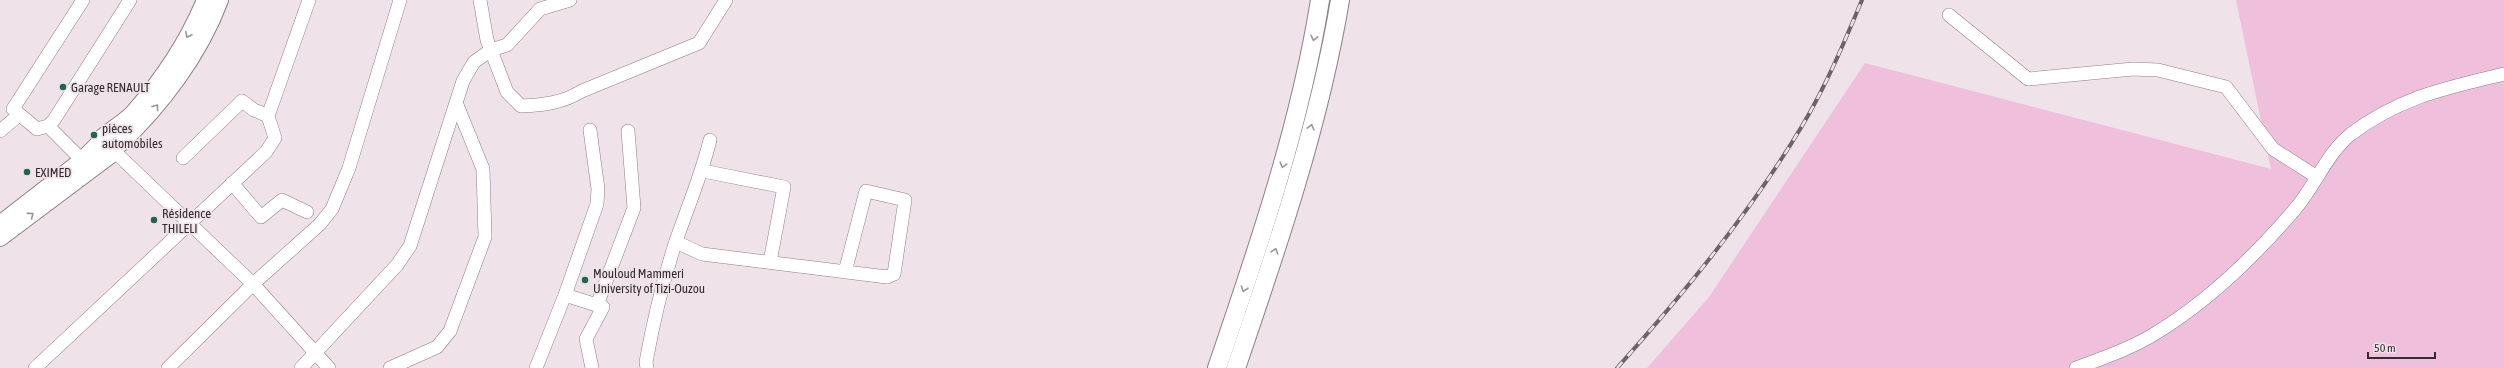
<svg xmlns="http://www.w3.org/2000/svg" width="2504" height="368" viewBox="0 0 2504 368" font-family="'Asap Condensed',sans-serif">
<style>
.green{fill:#f0bfdc}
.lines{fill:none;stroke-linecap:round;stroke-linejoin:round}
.minor-casing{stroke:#8c8087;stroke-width:14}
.major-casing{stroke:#8c8087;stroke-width:18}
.highway-casing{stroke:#8c8087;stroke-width:20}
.minor{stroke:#fff;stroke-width:13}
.major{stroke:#fff;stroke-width:16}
.highway{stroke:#fff;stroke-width:18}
.rail-casing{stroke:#6c6469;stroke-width:4}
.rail{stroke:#efe2e9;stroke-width:2.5;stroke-dasharray:8;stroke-linecap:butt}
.oneway{stroke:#989698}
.poi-dot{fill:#226453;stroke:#efe2e9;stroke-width:1.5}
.labels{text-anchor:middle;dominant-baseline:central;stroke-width:3.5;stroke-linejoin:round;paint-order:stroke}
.poi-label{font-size:13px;fill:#322d30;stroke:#efe2e9;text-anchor:start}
</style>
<rect width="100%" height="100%" fill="#efe2e9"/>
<path class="green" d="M2236,0H2504V368H1647L1709,297L1865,63L2271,169Z"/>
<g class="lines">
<defs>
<g id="minor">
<path d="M83,0L13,109L37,129L48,126L54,120L130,0"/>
<path d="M480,0L487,40L507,92L521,106C544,105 562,103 582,91L699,43L726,0"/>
<path d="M1949,15L2028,79L2133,69L2158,70L2226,87L2273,149L2317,177"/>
<path d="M268,116L309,0"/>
<path d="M48,126L82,160"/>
<path d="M0,131L19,115"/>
<path d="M115,152L253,284L329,368"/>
<path d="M703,171L784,187L770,262"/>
<path d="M232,183L261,217L282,200L307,212"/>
<path d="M676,242L702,254L887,277L894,274L905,200L866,191L845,272"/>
<path d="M565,295L597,204L598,189L590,130"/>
<path d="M597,305L634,208L628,131"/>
<path d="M35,368L266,152L275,138L268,116L254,110L242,101L183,158"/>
<path d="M168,368L253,284L320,224L332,209L349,168L400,0"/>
<path d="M301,368L397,265L410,246L463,81L474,62L491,50L507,45L540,9L570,0"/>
<path d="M390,368L437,347L450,331L485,237L483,169L457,105"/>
<path d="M536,368L565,295L603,307L586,339L592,368"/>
<path d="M647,368L646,362C653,323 662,285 674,247C686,211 701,177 710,140"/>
<path d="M2076,368C2103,358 2132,348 2156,333C2210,300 2255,256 2295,209C2315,186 2327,153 2351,134C2400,97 2446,88 2504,74"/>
</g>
<g id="major">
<path d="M119,145C161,106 200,54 220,0"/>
<path d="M110,154L101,151C99,147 98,143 100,139C101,137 127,120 133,113C162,80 188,41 205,0"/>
<path d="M0,224L82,160L98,144"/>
<path d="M0,238L116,151"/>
</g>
<g id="highway">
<path d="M1217,368C1258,248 1300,126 1320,0"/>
<path d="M1236,368C1277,248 1319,126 1340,0"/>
</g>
</defs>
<use href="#minor" class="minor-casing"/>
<use href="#major" class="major-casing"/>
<use href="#highway" class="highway-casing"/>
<use href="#minor" class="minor"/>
<use href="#major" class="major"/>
<use href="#highway" class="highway"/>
<defs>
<path id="rail" d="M1617,368C1685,292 1750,213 1802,126C1826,86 1844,43 1862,0"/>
</defs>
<use href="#rail" class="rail-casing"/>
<use href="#rail" class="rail"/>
</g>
<defs><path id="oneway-chevron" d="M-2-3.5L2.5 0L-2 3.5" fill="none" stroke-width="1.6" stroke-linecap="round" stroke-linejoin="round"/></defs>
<g class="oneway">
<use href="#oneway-chevron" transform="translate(188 35) rotate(117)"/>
<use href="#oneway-chevron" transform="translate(1314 38) rotate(103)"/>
<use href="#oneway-chevron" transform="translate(156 107) rotate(-53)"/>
<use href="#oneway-chevron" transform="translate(1311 127) rotate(-76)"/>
<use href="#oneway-chevron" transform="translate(1283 165) rotate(105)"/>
<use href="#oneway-chevron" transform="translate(31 215) rotate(-37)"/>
<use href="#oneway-chevron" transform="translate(1275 251) rotate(-73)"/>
<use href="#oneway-chevron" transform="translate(1244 289) rotate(109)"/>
</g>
<g class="poi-dot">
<circle cx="63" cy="87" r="4"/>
<circle cx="94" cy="135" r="4"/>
<circle cx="27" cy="172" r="4"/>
<circle cx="154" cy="220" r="4"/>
<circle cx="585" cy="280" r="4"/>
</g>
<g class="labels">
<g class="poi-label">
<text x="71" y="87">Garage RENAULT</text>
<text x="102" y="128">pièces<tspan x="102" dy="15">automobiles</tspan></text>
<text x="35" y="172">EXIMED</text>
<text x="162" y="213">Résidence<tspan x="162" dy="15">THILELI</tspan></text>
<text x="593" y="273">Mouloud Mammeri<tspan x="593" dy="15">University of Tizi-Ouzou</tspan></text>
</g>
</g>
<path d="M2368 352v6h67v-6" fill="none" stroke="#322d30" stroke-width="2"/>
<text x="2374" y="352" font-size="12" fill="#322d30" stroke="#efe2e9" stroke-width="3" paint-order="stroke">50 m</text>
</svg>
